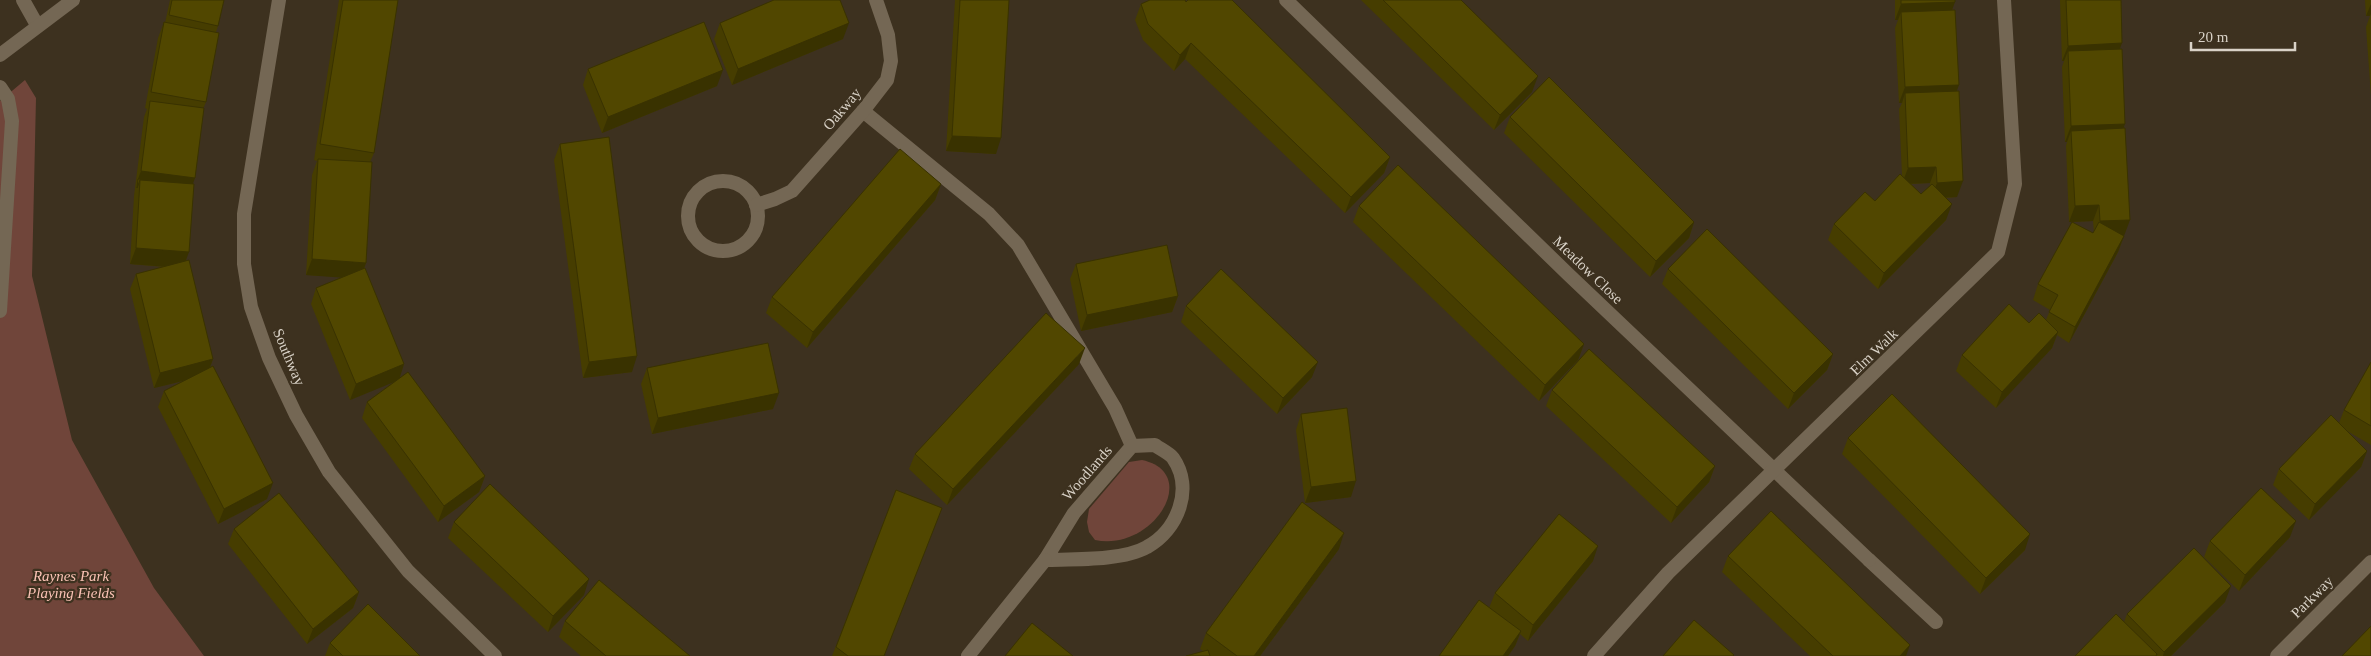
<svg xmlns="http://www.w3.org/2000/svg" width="2371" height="656" viewBox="0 0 2371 656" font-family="'Times New Roman',serif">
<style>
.green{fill:#70453a}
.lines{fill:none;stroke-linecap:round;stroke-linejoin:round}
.service{stroke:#746754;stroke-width:14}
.minor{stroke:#746754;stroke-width:14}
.secondary{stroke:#746754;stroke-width:14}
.wall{fill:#463d00;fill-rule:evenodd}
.shaded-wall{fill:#393200}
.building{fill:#514700;stroke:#393200}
.labels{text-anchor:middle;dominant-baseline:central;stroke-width:4.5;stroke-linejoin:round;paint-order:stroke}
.street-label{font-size:15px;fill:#d9d2c7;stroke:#3d311f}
.park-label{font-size:15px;font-style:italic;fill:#fac2b4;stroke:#3d311f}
</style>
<rect width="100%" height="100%" fill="#3d311f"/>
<g class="green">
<path d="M25,80L36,98L32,276L72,440L154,588L204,656H0V101Z"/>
<path d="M1142,460C1202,473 1153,552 1095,540L1089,532L1087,522L1089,509L1129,462Z"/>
</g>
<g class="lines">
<g class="service">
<path d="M0,87L8,99L12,121L0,311"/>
<path d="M863,111L989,214L1018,245L1115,408L1132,446"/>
<path d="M1869,560L1936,622"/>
</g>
<g class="minor">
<path d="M23,0L37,25"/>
<path d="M279,0L244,214V264L251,307L269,358L296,415L329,472L408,571L495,656"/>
<path d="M1286,0L1569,275L1869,560"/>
<circle cx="723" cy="216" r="35"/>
<path d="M756,205L775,199L792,191L863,111L887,80L891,61L888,35L876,0"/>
<path d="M1155,445C1160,449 1169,453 1173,458C1194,488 1178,530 1147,547C1123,561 1073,559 1045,560L1074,513L1132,446Z"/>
<path d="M968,656L1045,560"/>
<path d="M1594,656L1668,573L1998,252L2015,184L2004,0"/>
<path d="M2277,656L2371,562"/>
</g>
<path class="secondary" d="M0,55L73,0"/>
</g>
<g class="wall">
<path d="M170,0H224L218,26L216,32L206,102L203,109L192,184L186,261L213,359L210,367L267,499L218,524L158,407L164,391L183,381L154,388L130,289L136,274L164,267L130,264L134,196L144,117L147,109L145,108L158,38L164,22L165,23Z"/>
<path d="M339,0H398L374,153L370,162L366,263L364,268L404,364L399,378L485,476L479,492L438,522L362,418L367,402L395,381L350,400L311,304L316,288L342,277L306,275L312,175L317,161L314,160Z"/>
<path d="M955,0H1009L996,154L946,151Z"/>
<path d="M1361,0H1461L1532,92L1494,130Z"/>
<path d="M1895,0H1955L1952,10L1956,91L1957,197L1946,198V220L1878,289L1828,240L1834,224L1875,201L1902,175L1899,109L1902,103H1899L1895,28L1898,20H1895ZM1930,183V186L1921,194L1911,184Z"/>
<path d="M2060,0H2121L2120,49L2124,128V236H2123H2124L2118,252L2069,343L2057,335L2052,348L1996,408L1956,371L1962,355L2029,323L2046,320L2050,310L2033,300L2038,284L2094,232L2093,221L2069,222L2066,146L2067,142H2065L2062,67L2064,61H2062Z"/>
<path d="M2365,0H2371V96L2366,27L2370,16H2366Z"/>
<path d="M1186,2L1390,157L1384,173L1345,213L1185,59L1174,71L1143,40L1135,20L1141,4Z"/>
<path d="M720,23L843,39L732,85L714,39Z"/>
<path d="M588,69L717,86L602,133L583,85Z"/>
<path d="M1510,117L1694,222L1689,238L1650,277L1504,133Z"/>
<path d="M560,144L632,372L583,378L554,160Z"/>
<path d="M941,184L935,200L807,348L766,313L772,297Z"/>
<path d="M1359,206L1584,344L1578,360L1539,401L1353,222Z"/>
<path d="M1076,264L1178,296L1172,312L1081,331L1070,279Z"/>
<path d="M1668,269L1833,354L1827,370L1788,409L1662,284Z"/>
<path d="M1186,306L1312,377L1277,414L1181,322Z"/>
<path d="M2371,362V445L2347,431L2367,451L2361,467L2309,520L2273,485L2279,469L2339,423L2344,410Z"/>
<path d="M1079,364L947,505L909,469L915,454Z"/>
<path d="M647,368L773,409L652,434L641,384Z"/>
<path d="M1552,390L1715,466L1709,482L1671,523L1546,406Z"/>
<path d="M1301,414L1351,497L1305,503L1296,430Z"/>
<path d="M1848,438L2025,550L1980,594L1842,454Z"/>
<path d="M896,490L885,656H832Z"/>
<path d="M454,522L584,595L548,632L448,538Z"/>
<path d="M234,529L359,592L353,608L307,644L228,544Z"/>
<path d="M2290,537L2239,591L2204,557L2210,541Z"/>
<path d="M1339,549L1260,656H1186L1203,651L1200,649L1206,633Z"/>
<path d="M1728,556L1906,656H1810L1722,572Z"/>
<path d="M1593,561L1528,641L1520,634L1515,646L1508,656H1439L1489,608L1495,593Z"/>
<path d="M2225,602L2171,656H2075L2124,622L2127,614Z"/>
<path d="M565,621L690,656H581L559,637Z"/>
<path d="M330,643L420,656H325Z"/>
</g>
<g class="shaded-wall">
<path d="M1955,2L1949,18L1901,12L1898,20H1895L1901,4Z"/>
<path d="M2371,4V14L2370,16H2366Z"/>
<path d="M849,23L843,39L732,85L738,69Z"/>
<path d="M1191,43L1185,59L1174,71L1180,55Z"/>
<path d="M2122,43L2116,59L2068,51L2064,61H2062L2068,46Z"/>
<path d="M723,70L717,86L602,133L608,117Z"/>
<path d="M1538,76L1532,92L1494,130L1500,115Z"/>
<path d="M1959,85L1953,101L1905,93L1902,103H1899L1905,87Z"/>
<path d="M2125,124L2119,140L2071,131L2067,142H2065L2071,126Z"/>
<path d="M952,136L1001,138L996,154L946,151Z"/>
<path d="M1390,157L1384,173L1345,213L1351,197Z"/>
<path d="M1936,167L1930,183L1902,184L1908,168Z"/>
<path d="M141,171L195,178L190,192L138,179Z"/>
<path d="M1963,181L1957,197L1931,198L1937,183Z"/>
<path d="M941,184L935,200L807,348L813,332Z"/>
<path d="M1952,204L1946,220L1878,289L1884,273Z"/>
<path d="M2099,205L2093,221L2069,222L2075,206Z"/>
<path d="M2130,220L2124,236L2094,237L2100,221Z"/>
<path d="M1694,222L1689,238L1650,277L1656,261Z"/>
<path d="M2124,236L2118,252L2069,343L2075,327Z"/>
<path d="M136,248L189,252L183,268L130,264Z"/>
<path d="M312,259L366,263L360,279L306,275Z"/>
<path d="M1178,296L1172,312L1081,331L1087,315Z"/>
<path d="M2058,332L2052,348L1996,408L2002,392Z"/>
<path d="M1584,344L1578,360L1539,401L1545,385Z"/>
<path d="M1085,348L1079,364L947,505L953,489Z"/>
<path d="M1833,354L1827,370L1788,409L1794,393Z"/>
<path d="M637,356L632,372L583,378L589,362Z"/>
<path d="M213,359L207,375L154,388L160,373Z"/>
<path d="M1318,362L1312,377L1277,414L1283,398Z"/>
<path d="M404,364L399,380L350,400L356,384Z"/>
<path d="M779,393L773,409L652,434L658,418Z"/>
<path d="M2367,451L2361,467L2309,520L2315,504Z"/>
<path d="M1715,466L1709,482L1671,523L1677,507Z"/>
<path d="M485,476L479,492L438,522L444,506Z"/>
<path d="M1356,481L1351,497L1305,503L1311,487Z"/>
<path d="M273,483L267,499L218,524L224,509Z"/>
<path d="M2296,521L2290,537L2239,591L2245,575Z"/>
<path d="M1344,533L1339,549L1260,656H1254Z"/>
<path d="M2030,534L2025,550L1980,594L1986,578Z"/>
<path d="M1598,546L1593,561L1528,641L1533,625Z"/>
<path d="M589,579L584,595L548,632L553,616Z"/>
<path d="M2231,586L2225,602L2171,656H2163L2164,652Z"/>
<path d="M359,592L353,608L307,644L313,629Z"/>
<path d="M1521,631L1515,646L1508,656H1503Z"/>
<path d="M1910,645L1906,656H1900Z"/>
</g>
<g class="building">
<path d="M172,0H224L218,26L169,15Z"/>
<path d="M343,0H398L374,153L320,144Z"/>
<path d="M774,0H840L849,23L738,69L720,23Z"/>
<path d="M960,0H1009L1001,138L952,136Z"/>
<path d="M1150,0H1185L1186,2L1188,0H1232L1390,157L1351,197L1191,43L1180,55L1148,24L1141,4Z"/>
<path d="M1383,0H1461L1538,76L1500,115Z"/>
<path d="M1901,0H1955V2L1901,4Z"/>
<path d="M2066,0H2121L2122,43L2068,46Z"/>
<path d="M1955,10L1959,85L1905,87L1901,12Z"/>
<path d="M164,22L219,33L206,102L151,92Z"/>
<path d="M704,22L723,70L608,117L588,69Z"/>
<path d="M2122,49L2125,124L2071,126L2068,51Z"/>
<path d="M1549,77L1694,222L1656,261L1510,117Z"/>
<path d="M1959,91L1963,181L1937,183L1936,167L1908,168L1905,93Z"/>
<path d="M150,101L204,108L195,178L141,171Z"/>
<path d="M2125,128L2130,220L2100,221L2099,205L2075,206L2071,131Z"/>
<path d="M609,137L637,356L589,362L560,144Z"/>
<path d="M900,149L941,184L813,332L772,297Z"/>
<path d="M318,159L372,162L366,263L312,259Z"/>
<path d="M1398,165L1584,344L1545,385L1359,206Z"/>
<path d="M1900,174L1921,194L1932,184L1952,204L1884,273L1834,224L1865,192L1875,201Z"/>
<path d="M138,179L172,183L140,180L137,188Z"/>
<path d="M140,180L194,184L189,252L136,248Z"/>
<path d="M2072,222L2093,233L2099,222L2124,236L2075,327L2049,312L2058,295L2038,284Z"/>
<path d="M1707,229L1833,354L1794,393L1668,269Z"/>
<path d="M1167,245L1178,296L1087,315L1076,264Z"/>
<path d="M189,260L213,359L160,373L136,274Z"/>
<path d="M365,268L404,364L356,384L316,288Z"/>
<path d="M1221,269L1318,362L1283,398L1186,306Z"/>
<path d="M2009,304L2029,323L2039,313L2058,332L2002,392L1962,355Z"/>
<path d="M1046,313L1085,348L953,489L915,454Z"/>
<path d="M768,343L779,393L658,418L647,368Z"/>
<path d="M1589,349L1715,466L1677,507L1552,390Z"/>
<path d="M2371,362V426L2344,410Z"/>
<path d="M213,366L273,483L224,509L164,391Z"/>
<path d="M408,372L485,476L444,506L367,402Z"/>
<path d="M1892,394L2030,534L1986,578L1848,438Z"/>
<path d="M1347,408L1356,481L1311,487L1301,414Z"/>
<path d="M2331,415L2367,451L2315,504L2279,469Z"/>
<path d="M490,484L589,579L553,616L454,522Z"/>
<path d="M2261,488L2296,521L2245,575L2210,541Z"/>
<path d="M896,490L942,508L884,656H848L836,647Z"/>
<path d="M279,493L359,592L313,629L234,529Z"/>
<path d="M1302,502L1344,533L1254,656H1237L1206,633Z"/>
<path d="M1771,511L1910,645L1900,656H1833L1728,556Z"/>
<path d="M1559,514L1598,546L1533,625L1495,593Z"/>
<path d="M2194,548L2231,586L2164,652L2127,614Z"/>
<path d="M599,580L690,656H606L565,621Z"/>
<path d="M1479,600L1521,631L1503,656H1439Z"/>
<path d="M368,604L420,656H343L330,643Z"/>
<path d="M2116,614L2157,654L2156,656H2075Z"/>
<path d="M1694,620L1734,655L1733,656H1663Z"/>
<path d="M1032,623L1073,656H1005Z"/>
<path d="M2371,626V656H2342Z"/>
<path d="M1208,650L1210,656H1186Z"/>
</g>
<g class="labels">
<g class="street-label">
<text transform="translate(842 109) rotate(-50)">Oakway</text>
<text transform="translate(1588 270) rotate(44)">Meadow Close</text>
<text transform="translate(1874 352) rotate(-44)">Elm Walk</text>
<text transform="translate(289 357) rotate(67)">Southway</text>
<text transform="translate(1087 473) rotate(-49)">Woodlands</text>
<text transform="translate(2312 597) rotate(-45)">Parkway</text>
</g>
<g class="park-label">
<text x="71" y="576">Raynes Park<tspan x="71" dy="17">Playing Fields</tspan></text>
</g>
</g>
<path d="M2191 42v8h104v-8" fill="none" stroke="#d9d2c7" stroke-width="2.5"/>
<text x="2198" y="42" font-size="15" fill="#d9d2c7" stroke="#3d311f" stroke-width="4" paint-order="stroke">20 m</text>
</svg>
